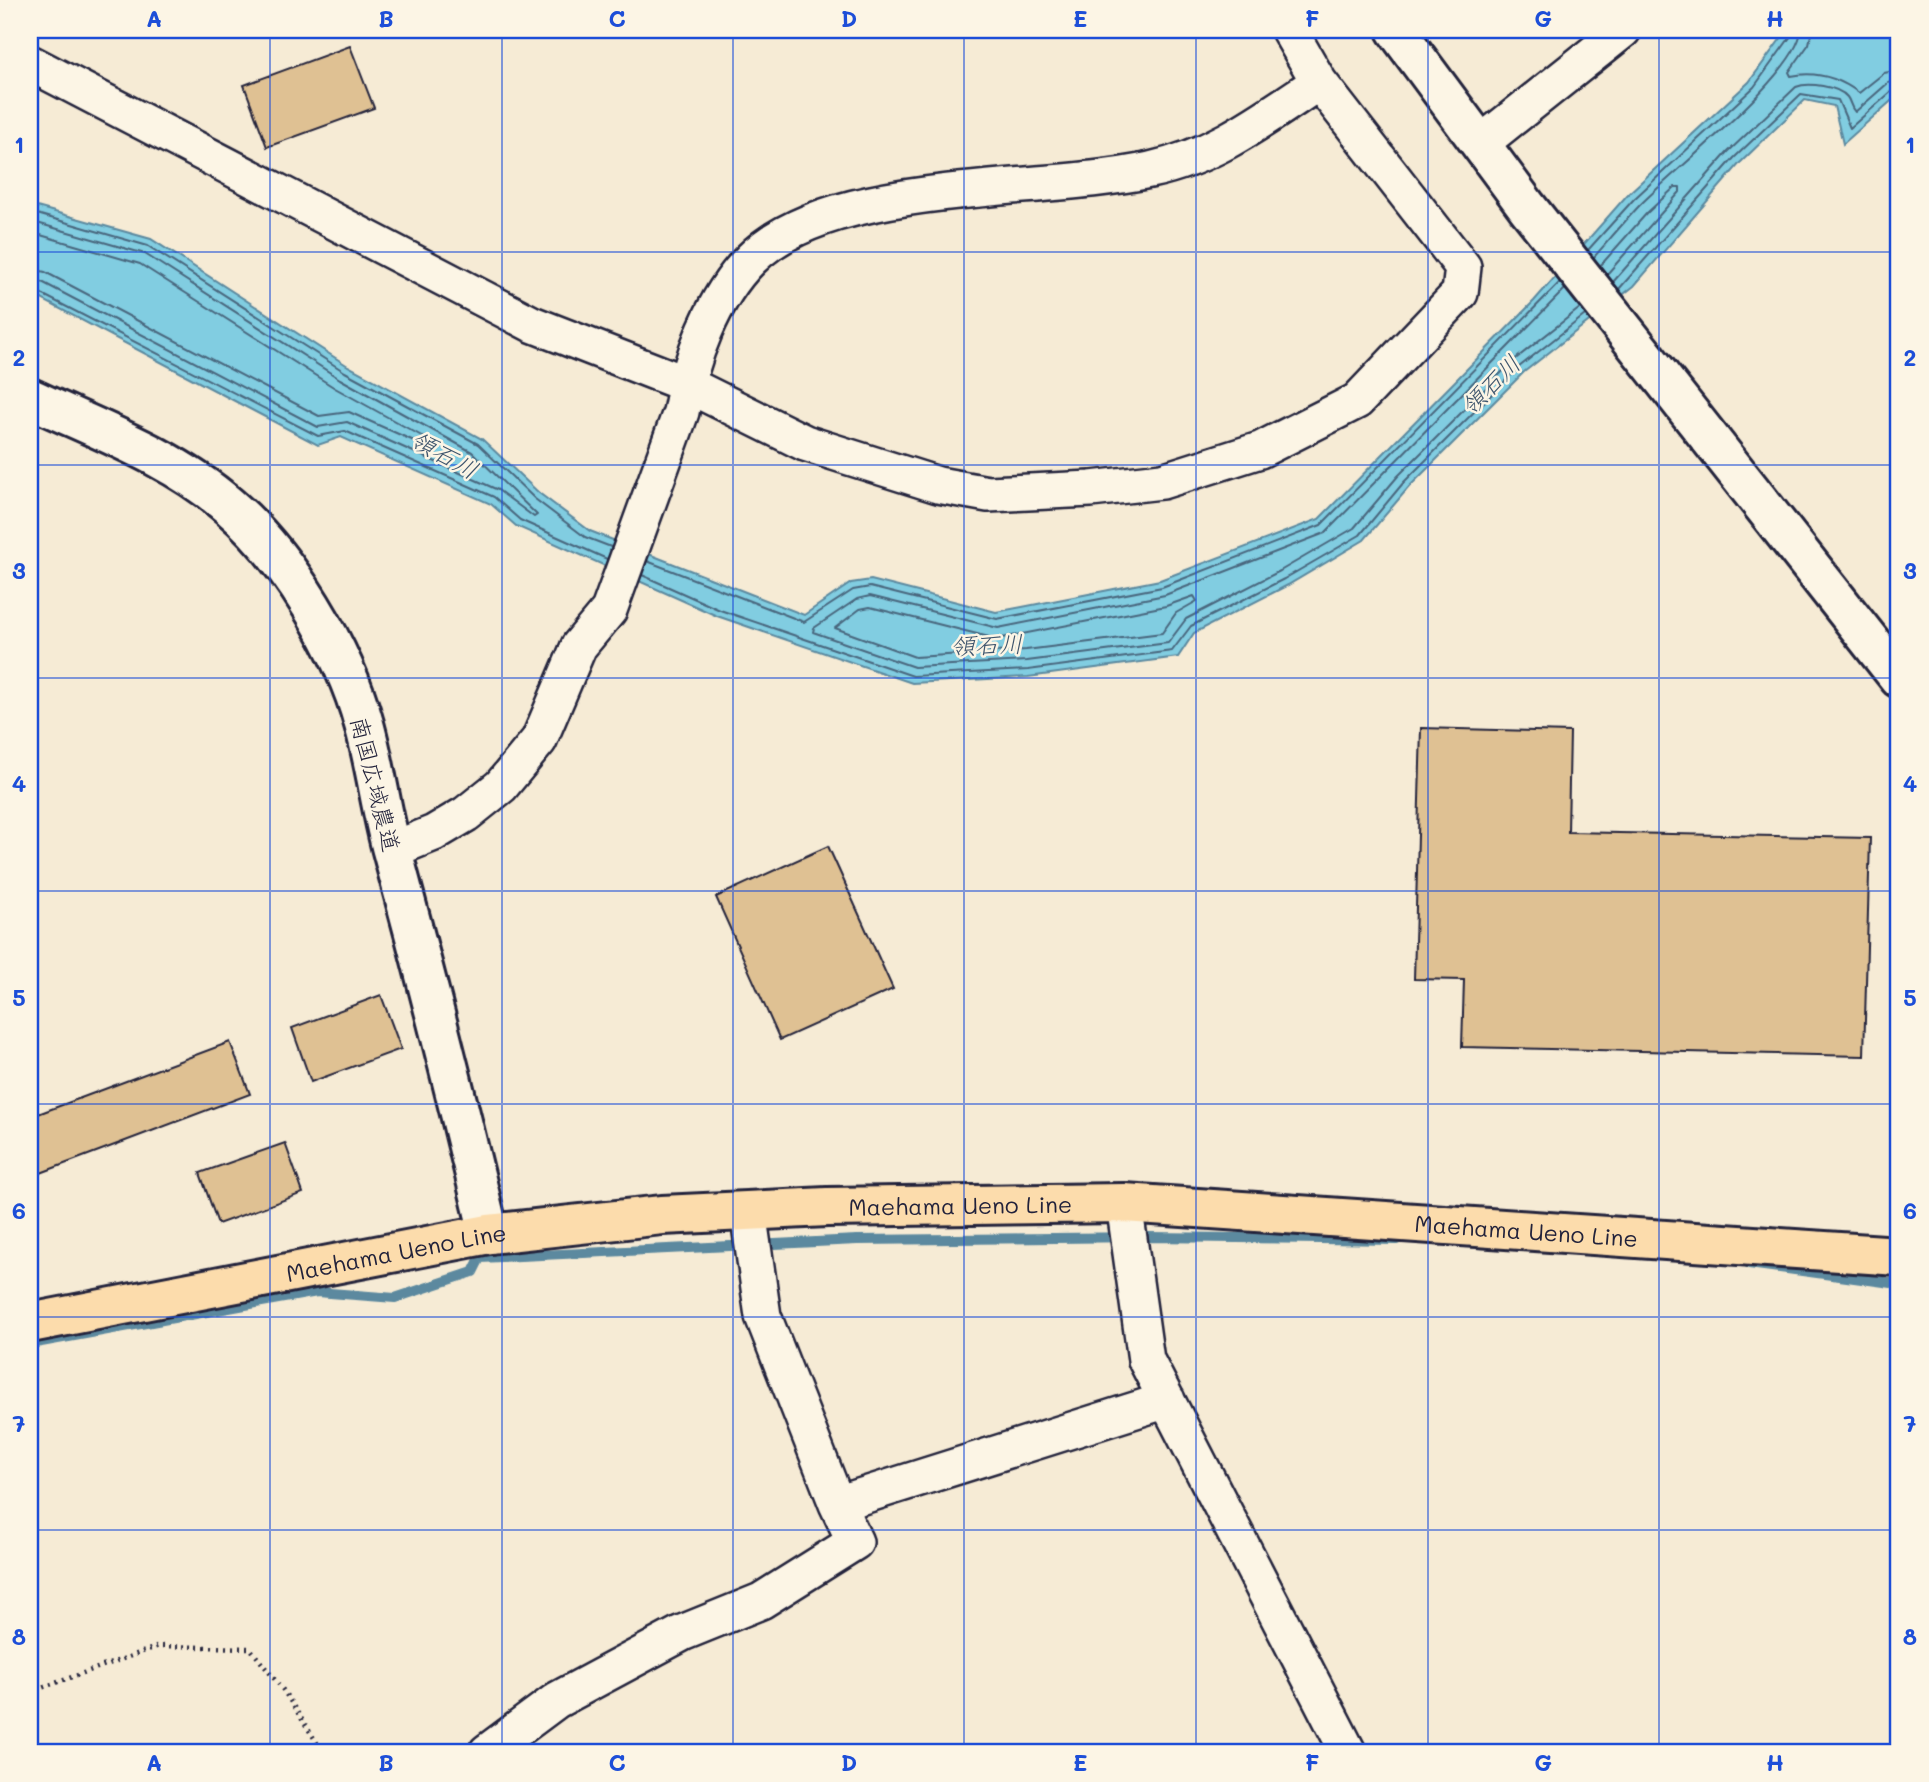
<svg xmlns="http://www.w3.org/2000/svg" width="1929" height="1782" font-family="Mali,'Klee One',sans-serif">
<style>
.water{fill:#81cde1;stroke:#5b899f;stroke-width:2}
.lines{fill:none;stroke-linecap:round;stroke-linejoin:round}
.shore{stroke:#48667d;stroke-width:2}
.stream{stroke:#5b899f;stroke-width:10}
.building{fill:#dfc193;stroke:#22223b;stroke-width:2}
.street-casing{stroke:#22223b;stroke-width:40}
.secondary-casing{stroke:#22223b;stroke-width:44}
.primary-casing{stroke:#22223b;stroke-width:44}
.path{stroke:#22223b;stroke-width:4.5;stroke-dasharray:2 5;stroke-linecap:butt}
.street{stroke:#fcf5e5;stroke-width:35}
.secondary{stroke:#fcf5e5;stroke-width:38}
.primary{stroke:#fcdcac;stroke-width:38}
.grid{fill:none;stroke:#1d4ed8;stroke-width:2;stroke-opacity:0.55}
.labels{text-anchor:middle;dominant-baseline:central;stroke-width:5;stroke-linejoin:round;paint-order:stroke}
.street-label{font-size:23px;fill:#22223b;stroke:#fcf5e5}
.water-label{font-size:24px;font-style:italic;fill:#3e556d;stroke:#fcf5e5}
.neatline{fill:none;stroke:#1d4ed8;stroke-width:2.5}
.grid-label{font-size:23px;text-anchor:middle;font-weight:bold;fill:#1d4ed8}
</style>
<rect width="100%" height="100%" fill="#f6ebd5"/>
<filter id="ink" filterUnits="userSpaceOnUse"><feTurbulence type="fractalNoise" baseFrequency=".0143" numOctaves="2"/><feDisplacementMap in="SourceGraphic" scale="14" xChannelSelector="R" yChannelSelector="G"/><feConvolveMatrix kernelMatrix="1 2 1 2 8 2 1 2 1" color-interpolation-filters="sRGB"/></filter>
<g filter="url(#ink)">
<path class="water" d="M1787 30H1899V94L1843 144 1834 106 1805 100 1740 163 1634 286 1524 372 1409 487 1364 540 1288 585 1194 633 1178 657 1028 677 912 683 717 616 516 526 491 504 341 437 318 445 30 293V205L151 239 348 366 482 439 539 493 590 531 804 615 851 583 871 580 996 612 1160 580 1319 519 1534 301 1628 194 1749 82Z"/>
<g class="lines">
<path class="shore" d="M1812 30 1809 44 1789 72 1791 76C1816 71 1839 78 1859 93L1884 73 1899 70
M30 212 148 246 345 372 478 444 535 499 585 537 611 547
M30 221 145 254 340 379 472 452 537 515 534 517 498 490 347 422 318 427 40 281 30 279
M30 232 140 264 335 388 427 439 428 443 423 445 349 412 319 416 45 272 30 268
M1588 250 1634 199 1754 87 1791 36 1792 30
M1594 257C1609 240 1624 222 1640 205 1672 172 1799 72 1801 30
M1600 266 1647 213 1675 187H1680V192L1607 274
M1613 282 1728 152 1796 87C1808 82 1838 86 1847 97 1851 102 1850 107 1855 112L1888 83 1899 80
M30 288 318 436 345 431 494 497 520 520 607 559
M1565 289 1325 533 1165 595 998 628 870 596 857 599 814 628 813 632 914 667 1027 661 1168 643 1186 619 1280 571 1354 528 1398 476 1513 361 1580 308
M1619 289 1734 158 1801 94 1838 100 1850 128 1892 91 1899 89
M647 561 804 622 853 590 870 587 997 619 1162 587 1321 525 1560 282
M642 575 720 610 913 676 1028 670 1172 651 1191 626 1284 579 1360 535 1404 482 1519 367 1585 315
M1194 596 1197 601 1176 613 1162 633 1026 650 915 657 835 628 860 609 870 607 997 639 1166 606Z"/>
<path class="stream" d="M1749 1264 1899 1284
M30 1344 317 1292 395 1298 473 1272 480 1258 857 1240 1148 1237 1398 1240"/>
</g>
<path class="building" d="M350 46 374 108 267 147 244 85Z
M1421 728 1570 732 1568 832 1870 838 1864 1056 1462 1047 1464 980 1414 979Z
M828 846 893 989 780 1040 716 897Z
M381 995 401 1049 311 1082 292 1028Z
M230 1042 250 1094 30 1177V1117Z
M285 1143 303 1193 218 1224 200 1173Z"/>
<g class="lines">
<defs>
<path id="street" d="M30 63 532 324 686 384 805 443 938 485 988 494 1091 489 1162 481 1260 450 1357 401 1460 293 1463 267 1319 82 1289 30
M1480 144 1623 30
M392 850 434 833 466 814 501 786 539 740 579 646 609 610 681 412C690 360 712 298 751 259 831 178 1041 194 1150 170 1214 157 1266 117 1319 82
M1124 1203 1146 1360 1348 1752
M748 1211 763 1316 837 1504 1167 1400
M487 1752 557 1700 682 1633 761 1601 855 1542 837 1504"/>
<path id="secondary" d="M1396 30 1527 207 1899 678
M30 398C98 430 172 456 229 506 288 556 344 650 364 724 376 767 381 811 393 854 427 980 459 1106 489 1234"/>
<g id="primary">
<path id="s1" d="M30 1323 489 1234 662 1215 827 1207 1124 1203 1899 1256"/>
</g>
</defs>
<use href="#street" class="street-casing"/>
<use href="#secondary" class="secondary-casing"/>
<use href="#primary" class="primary-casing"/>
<path class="path" d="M30 1692 159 1646 250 1648 283 1690 323 1752"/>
<use href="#street" class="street"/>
<use href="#secondary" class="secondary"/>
<use href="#primary" class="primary"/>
</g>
</g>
<path class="grid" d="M270 30V1752M502 30V1752M733 30V1752M964 30V1752M1196 30V1752M1428 30V1752M1659 30V1752M30 252H1899M30 465H1899M30 678H1899M30 891H1899M30 1104H1899M30 1317H1899M30 1530H1899"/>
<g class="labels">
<g class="street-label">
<text transform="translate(376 784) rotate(76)">南国広域農道</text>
<text stroke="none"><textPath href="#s1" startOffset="940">Maehama Ueno Line</textPath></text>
<text stroke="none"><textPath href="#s1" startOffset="1507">Maehama Ueno Line</textPath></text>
<text stroke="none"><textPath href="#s1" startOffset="373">Maehama Ueno Line</textPath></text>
</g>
<g class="water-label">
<text transform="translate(1490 384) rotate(-45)">領石川</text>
<text transform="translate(445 454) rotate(29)">領石川</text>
<text transform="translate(987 644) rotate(-2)">領石川</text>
</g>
</g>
<rect width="1929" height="1782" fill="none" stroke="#fcf5e5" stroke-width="77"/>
<rect x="38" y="38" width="1852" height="1706" class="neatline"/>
<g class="grid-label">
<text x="154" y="27">A</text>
<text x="386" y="27">B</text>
<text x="617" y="27">C</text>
<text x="849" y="27">D</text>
<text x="1080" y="27">E</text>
<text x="1312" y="27">F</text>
<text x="1543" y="27">G</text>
<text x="1775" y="27">H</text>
<text x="19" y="153">1</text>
<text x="1910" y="153">1</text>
<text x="19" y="366">2</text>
<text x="1910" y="366">2</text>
<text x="19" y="579">3</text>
<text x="1910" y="579">3</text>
<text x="19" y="792">4</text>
<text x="1910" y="792">4</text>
<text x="19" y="1006">5</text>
<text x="1910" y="1006">5</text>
<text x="19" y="1219">6</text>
<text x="1910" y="1219">6</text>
<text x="19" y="1432">7</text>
<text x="1910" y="1432">7</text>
<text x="19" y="1645">8</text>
<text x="1910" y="1645">8</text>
<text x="154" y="1771">A</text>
<text x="386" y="1771">B</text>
<text x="617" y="1771">C</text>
<text x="849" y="1771">D</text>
<text x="1080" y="1771">E</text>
<text x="1312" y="1771">F</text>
<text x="1543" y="1771">G</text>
<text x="1775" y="1771">H</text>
</g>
</svg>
